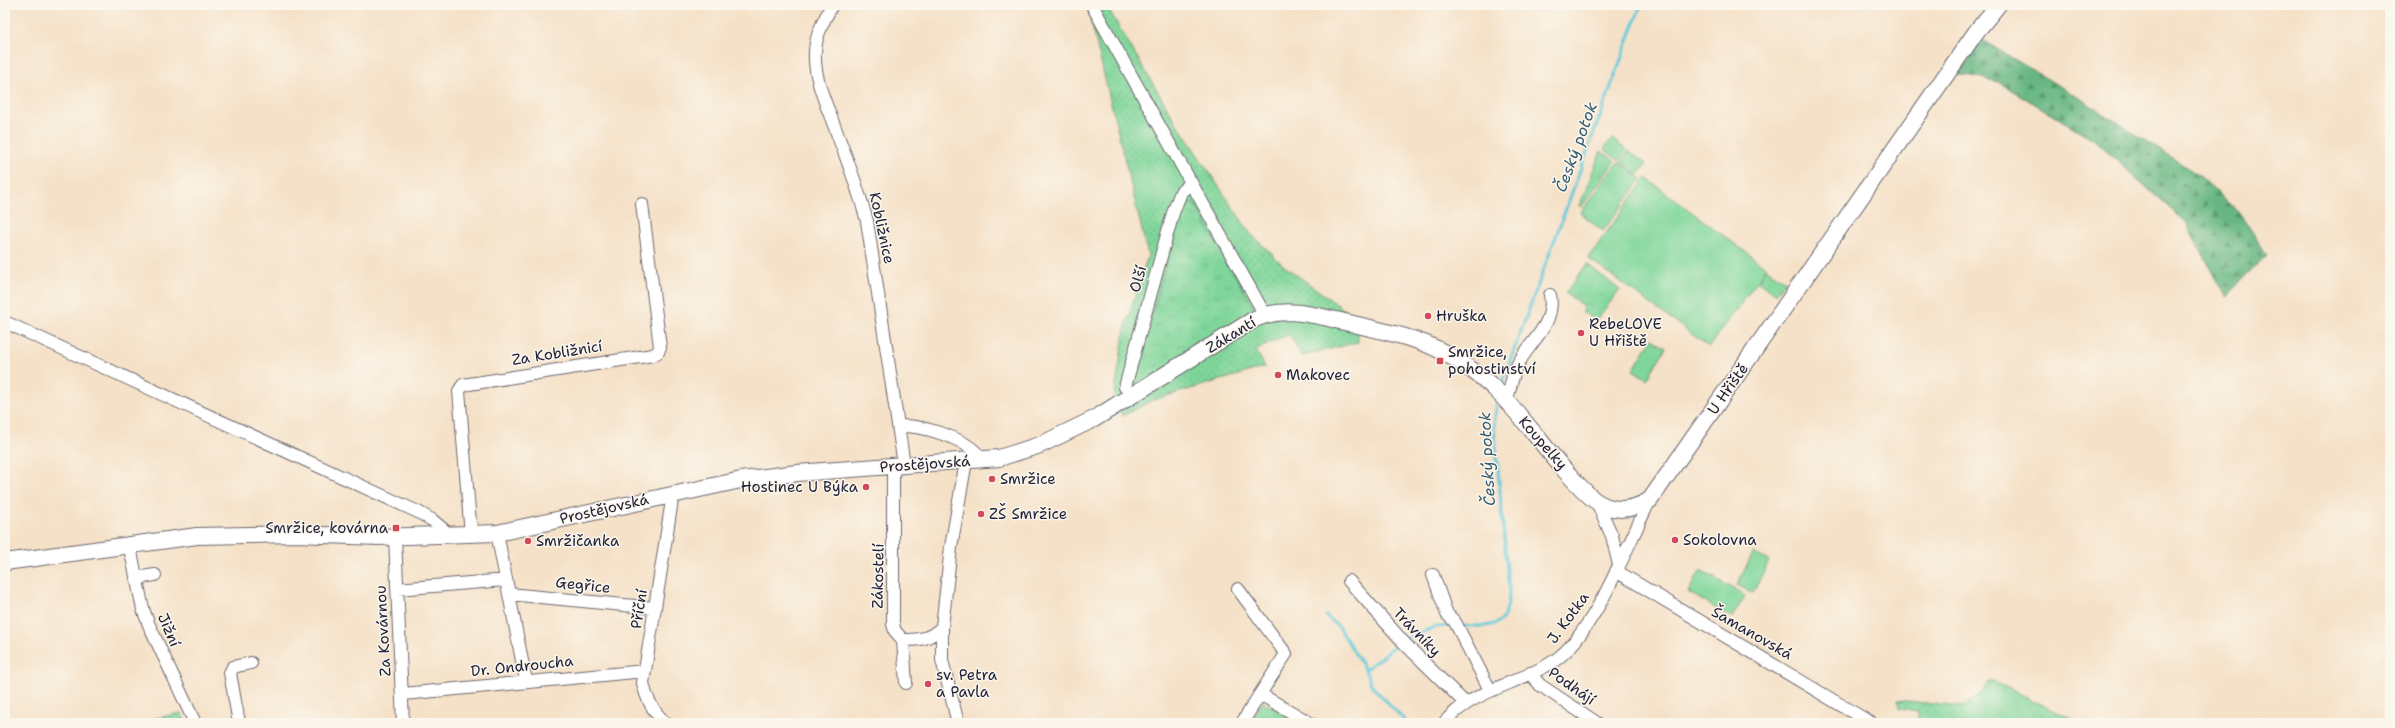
<svg xmlns="http://www.w3.org/2000/svg" width="2395" height="728" font-family="'Shantell Sans',sans-serif">
<style>
.grass{fill:url(#grass-dots);stroke:#507c6a}
.forest{fill:url(#forest-firs);stroke:#446c5e}
.park{fill:url(#park-tufts);stroke:#507c6a}
.garden{fill:url(#garden-furrows);stroke:#507c6a}
.pitch{fill:#7fd69a;stroke:#507c6a}
.lines{fill:none;stroke-linecap:round;stroke-linejoin:round}
.stream{stroke:#60c9dc;stroke-width:3}
.minor-casing{stroke:#6c656c;stroke-width:14}
.major-casing{stroke:#6c656c;stroke-width:18}
.minor{stroke:#fff;stroke-width:12}
.major{stroke:#fff;stroke-width:16}
.poi-dot{fill:#d1495b;stroke:#fbf7ec;stroke-width:1.5}
.labels{text-anchor:middle;dominant-baseline:central;stroke-width:3;stroke-linejoin:round;paint-order:stroke}
.street-label{font-size:15px;fill:#22223b;stroke:#fbf7ec}
.poi-label{font-size:15px;fill:#22223b;stroke:#fbf7ec;text-anchor:start}
.water-label{font-size:16px;font-style:italic;fill:#385c73;stroke:#fbf7ec}
</style>
<defs>
<pattern id="grass-dots" width="8" height="8" patternUnits="userSpaceOnUse"><rect width="8" height="8" fill="#7fd69a"/><path d="M2 2h.1M6 6h.1" fill="none" stroke="#6db786" stroke-width="1.8" stroke-linecap="round"/></pattern>
<pattern id="forest-firs" width="22" height="20" patternUnits="userSpaceOnUse"><rect width="22" height="20" fill="#67b782"/><path d="M5 1l3.5 6h-7zM16 11l3.5 6h-7z" fill="#54946c"/></pattern>
<pattern id="park-tufts" width="24" height="20" patternUnits="userSpaceOnUse"><rect width="24" height="20" fill="#7fd69a"/><path d="M3 7l-1-3M5 7V3M7 7l1-3M15 17l-1-3M17 17v-4M19 17l1-3" fill="none" stroke="#6db786"/></pattern>
<pattern id="garden-furrows" width="10" height="10" patternUnits="userSpaceOnUse"><rect width="10" height="10" fill="#7fd69a"/><path d="M-1 1l2-2M0 10L10 0M9 11l2-2" fill="none" stroke="#6db786"/></pattern>
</defs>
<rect width="100%" height="100%" fill="#fbf7ec"/>
<filter id="ink" filterUnits="userSpaceOnUse"><feTurbulence type="fractalNoise" baseFrequency=".025" numOctaves="2"/><feDisplacementMap in="SourceGraphic" scale="8" xChannelSelector="R" yChannelSelector="G"/><feConvolveMatrix kernelMatrix="1 2 1 2 8 2 1 2 1" color-interpolation-filters="sRGB"/></filter>
<filter id="wash" filterUnits="userSpaceOnUse"><feTurbulence type="fractalNoise" baseFrequency=".012" numOctaves="4" result="noise"/><feDisplacementMap in="SourceGraphic" scale="16" xChannelSelector="R" yChannelSelector="G"/><feGaussianBlur stdDeviation="0.9" result="paint"/><feColorMatrix in="noise" values="0 0 0 0 0 0 0 0 0 0 0 0 0 0 0 0 0 1.4 0 .05"/><feComposite in="paint" operator="in"/></filter>
<g filter="url(#wash)">
<rect width="100%" height="100%" fill="#f5e1c7"/>
<path class="grass" d="M1095 5H1106L1175 121 1250 233 1283 265 1357 319 1358 342 1302 356 1289 334 1256 350 1265 367 1153 400 1122 416 1114 398 1125 328 1148 255 1088 9Z
M1991 680 2080 723H1918V712L1899 709 1898 700 1962 707 1980 695Z"/>
<path class="forest" d="M1982 40 2081 99 2200 176 2242 216 2267 255 2238 283 2227 298 2186 223 2093 139 1998 82 1973 76 1957 75Z"/>
<path class="park" d="M1601 151 1615 161 1581 207 1579 206Z
M1191 203 1195 205 1253 307 1254 315 1135 389 1133 384 1177 224 1187 205Z
M1587 264 1620 290 1596 320 1582 312 1583 305 1565 293Z
M1262 701 1298 723H1249Z"/>
<path class="garden" d="M181 713 186 723H153L152 719Z"/>
<path class="pitch" d="M1612 139 1627 150 1619 161 1604 149Z
M1629 151 1646 164 1638 175 1621 162Z
M1618 162 1642 179 1603 231 1580 213Z
M1646 178 1767 268 1709 347 1588 258Z
M1767 269 1785 281 1776 294 1758 282Z
M1652 339 1666 348 1647 379 1633 370Z
M1753 553 1769 561 1753 593 1737 585Z
M1701 570 1745 596 1732 618 1688 592Z"/>
<g class="lines">
<path class="stream" d="M1500 388 1641 5
M1326 616 1338 626 1365 670
M1460 626C1493 626 1508 630 1509 591L1494 426 1497 399
M1405 639 1435 627 1453 626
M1400 642 1365 670 1372 686 1407 723"/>
</g>
</g>
<g filter="url(#ink)">
<g class="lines">
<defs>
<path id="minor" d="M832 5C824 20 816 34 815 51 813 80 829 110 838 136 849 164 859 192 867 221L904 465
M1092 5 1265 315
M5 322 418 512 432 520 450 535
M1125 387 1173 213 1181 192 1190 184
M1506 400C1511 390 1511 379 1516 368 1527 343 1556 326 1550 295
M899 426C923 425 970 439 982 460
M893 466V624L895 631 903 640C920 640 930 639 942 627L951 547 966 461
M1597 502 1612 536 1619 565
M497 533 526 681
M471 535 459 391 463 385 653 355 658 352 660 347 642 204
M395 537 403 723
M129 543 143 609 149 625 195 723
M1616 571 1871 723
M1433 575 1447 614 1455 622 1490 690
M136 578 155 575
M1349 581 1406 645 1465 703
M397 589 506 580
M1238 589 1286 654 1260 694
M509 594 655 608
M942 627V660L958 723
M903 640 906 683
M1530 673 1540 685 1597 723
M403 694 645 671
M239 723 230 673 233 667 251 663
M665 723C654 712 646 699 643 683L673 494
M1242 723 1260 694 1310 723
M1444 723C1473 689 1518 685 1554 661 1594 635 1628 543 1650 500"/>
<path id="major" d="M5 562 197 536 296 534 379 537 497 533 741 480 797 473 999 458 1040 445 1094 419 1253 320C1283 305 1314 315 1345 322 1369 328 1394 333 1418 341 1443 349 1478 372 1497 391 1531 425 1557 467 1593 499 1611 513 1632 511 1650 500L1976 32 1998 5"/>
</defs>
<use href="#minor" class="minor-casing"/>
<use href="#major" class="major-casing"/>
<use href="#minor" class="minor"/>
<use href="#major" class="major"/>
</g>
</g>
<g class="poi-dot">
<circle cx="1428" cy="316" r="4"/>
<circle cx="1581" cy="333" r="4"/>
<rect x="1436" y="357" width="8" height="8" rx="2"/>
<circle cx="1278" cy="375" r="4"/>
<circle cx="992" cy="479" r="4"/>
<circle cx="866" cy="487" r="4"/>
<circle cx="981" cy="514" r="4"/>
<rect x="392" y="524" width="8" height="8" rx="2"/>
<circle cx="1675" cy="540" r="4"/>
<circle cx="528" cy="541" r="4"/>
<circle cx="928" cy="684" r="4"/>
</g>
<g class="labels">
<g class="street-label">
<text transform="translate(882 228) rotate(78)">Kobližnice</text>
<text transform="translate(1138 279) rotate(-74)">Olší</text>
<text transform="translate(1231 335) rotate(-31)">Zákantí</text>
<text transform="translate(557 353) rotate(-9)">Za Kobližnicí</text>
<text transform="translate(1728 389) rotate(-55)">U Hřiště</text>
<text transform="translate(1543 443) rotate(49)">Koupelky</text>
<text transform="translate(925 464) rotate(-4)">Prostějovská</text>
<text transform="translate(604 509) rotate(-13)">Prostějovská</text>
<text transform="translate(878 576) rotate(-89)">Zákostelí</text>
<text transform="translate(583 585) rotate(6)">Gegřice</text>
<text transform="translate(639 609) rotate(-81)">Příční</text>
<text transform="translate(1568 618) rotate(-54)">J. Kotka</text>
<text transform="translate(169 630) rotate(67)">Jižní</text>
<text transform="translate(383 631) rotate(-93)">Za Kovárnou</text>
<text transform="translate(1417 632) rotate(46)">Trávníky</text>
<text transform="translate(1752 633) rotate(30)">Šamanovská</text>
<text transform="translate(522 666) rotate(-6)">Dr. Ondroucha</text>
<text transform="translate(1572 686) rotate(35)">Podhájí</text>
</g>
<g class="poi-label">
<text x="1436" y="316">Hruška</text>
<text x="1589" y="324">RebeLOVE<tspan x="1589" dy="17">U Hřiště</tspan></text>
<text x="1448" y="352">Smržice,<tspan x="1448" dy="17">pohostinství</tspan></text>
<text x="1286" y="375">Makovec</text>
<text x="1000" y="479">Smržice</text>
<text x="858" y="487" text-anchor="end">Hostinec U Býka</text>
<text x="989" y="514">ZŠ Smržice</text>
<text x="388" y="528" text-anchor="end">Smržice, kovárna</text>
<text x="1683" y="540">Sokolovna</text>
<text x="536" y="541">Smržičanka</text>
<text x="936" y="675">sv. Petra<tspan x="936" dy="17">a Pavla</tspan></text>
</g>
<g class="water-label">
<text transform="translate(1576 147) rotate(-70)">Český potok</text>
<text transform="translate(1487 459) rotate(-93)">Český potok</text>
</g>
</g>
<rect width="2395" height="728" fill="none" stroke="#fbf7ec" stroke-width="20"/>
</svg>
